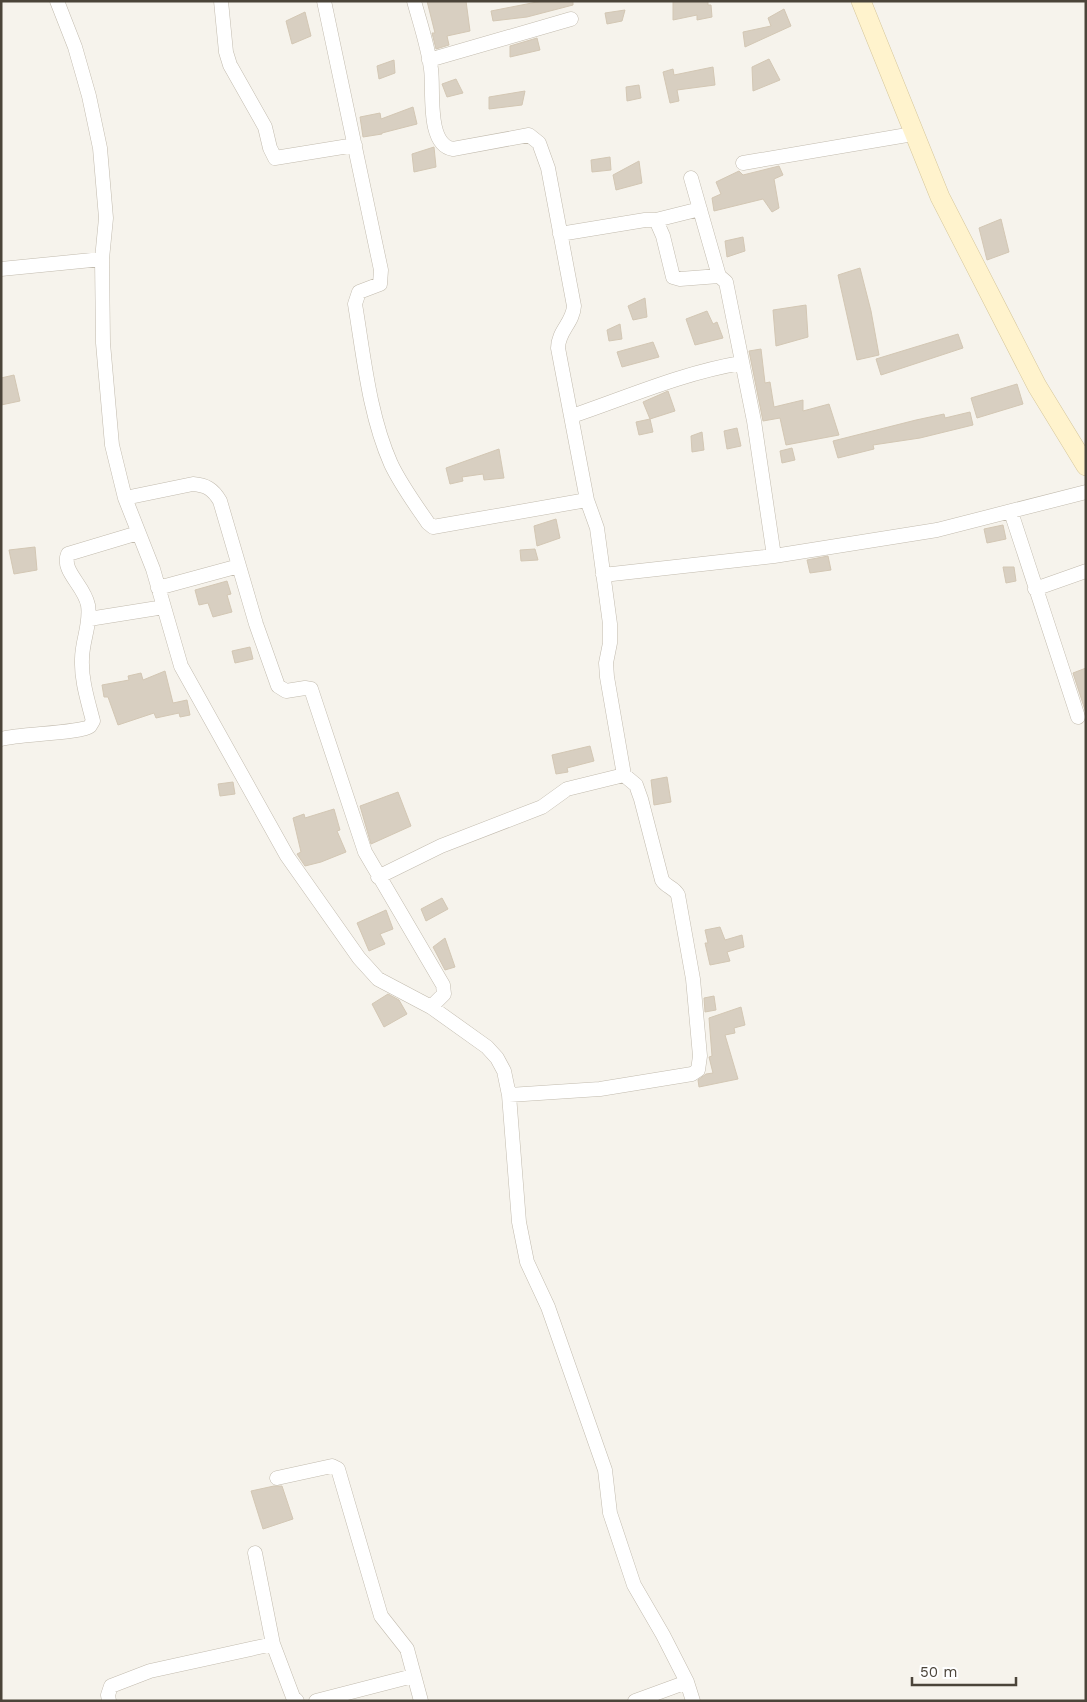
<svg xmlns="http://www.w3.org/2000/svg" width="1087" height="1702" font-family="'Work Sans',sans-serif">
<style>
.building{fill:#d8cfc1;stroke:#d3c7b4}
.lines{fill:none;stroke-linecap:round;stroke-linejoin:round}
.street-casing{stroke:#c2bbae;stroke-width:15}
.secondary-casing{stroke:#d6c79b;stroke-width:20}
.street{stroke:#fff;stroke-width:14}
.secondary{stroke:#fff3cd;stroke-width:19}
</style>
<rect width="100%" height="100%" fill="#f6f3ec"/>
<path class="building" d="M427 1H466L470 31 447 36 449 45 436 49 432 33H435Z
M542 1H573V5L527 17 493 21 491 11Z
M673 1H708V5H711L712 17 697 20V15L673 20Z
M784 9 791 26 745 47 743 32 771 26 768 18Z
M625 10 622 21 607 24 605 13Z
M305 12 311 36 292 44 286 21Z
M537 38 540 50 510 57V46Z
M769 59 780 80 753 91 752 67Z
M394 60 395 73 379 79 377 66Z
M713 67 715 85 677 90 679 101 670 103 663 72 673 69 674 75Z
M456 79 463 93 447 97 442 84Z
M639 85 641 98 627 101 626 87Z
M525 91 522 105 489 109V97Z
M413 107 417 124 382 133V134L363 137 360 117 380 113 381 119Z
M434 147 436 167 414 172 412 154Z
M610 157 611 170 592 172 591 160Z
M639 161 642 183 616 190 613 175Z
M779 166 783 175 774 179 779 208 772 212 763 199 714 211 712 198 721 194 716 182 739 171 743 175Z
M1001 219 1009 252 987 260 979 228Z
M743 237 745 251 727 257 725 241Z
M860 268 871 311 879 355 857 360 838 275Z
M645 298 647 317 633 320 628 306Z
M806 305 808 337 776 346 773 310Z
M707 311 713 324 717 322 723 338 695 345 686 319Z
M620 324 622 339 609 341 607 330Z
M958 334 963 348 881 375 876 359Z
M653 342 659 357 622 367 617 352Z
M761 349 765 383 770 382 774 407 803 400V411L829 404 839 435 786 445 780 418 763 421 749 351Z
M14 375 20 401 1 405V378Z
M1017 384 1023 404 977 418 971 398Z
M668 391 675 411 650 419 643 402Z
M970 412 973 425 920 438 873 445 874 449 838 458 833 441 916 420 944 414 945 418Z
M650 419 653 432 639 435 636 422Z
M737 428 741 446 727 449 724 431Z
M702 432 704 450 692 452 691 436Z
M792 448 795 460 782 463 780 451Z
M499 449 504 478 484 480 483 474 462 477 463 481 450 484 446 468Z
M556 519 560 538 537 546 534 526Z
M1003 525 1006 539 987 543 984 529Z
M35 547 37 570 14 574 9 550Z
M535 549 538 560 521 561 520 550Z
M828 556 831 570 810 573 807 560Z
M1003 567H1014L1016 581 1006 583Z
M227 581 231 594 227 595 232 612 213 617 208 603 199 605 195 590Z
M250 647 253 659 235 663 232 651Z
M1086 668V713L1073 673Z
M165 671 173 703 187 700 190 715 180 717 179 713 156 718 154 713 118 725 108 697H104L102 685 129 680 128 676 141 673 143 680Z
M590 746 594 761 567 768 568 772 556 774 552 755Z
M667 777 671 802 654 805 651 780Z
M233 782 235 794 220 796 218 784Z
M398 792 411 826 371 844 360 806Z
M334 809 340 830 337 831 346 852 321 862 305 866 297 854 301 852 293 818 304 814 305 818Z
M442 898 448 909 426 921 421 909Z
M386 910 393 929 380 934 385 944 369 951 357 923Z
M720 927 725 940 742 935 744 947 727 952 730 961 710 965 705 943H708L705 930Z
M445 938 455 967 445 970 433 947Z
M388 994 399 1000 407 1014 384 1027 372 1004Z
M714 996 716 1010 705 1012 704 998Z
M741 1007 745 1025 734 1028 735 1033 725 1035 738 1079 699 1087 698 1080 706 1074 713 1073 709 1057 712 1056 709 1018Z
M274 1486H282L293 1519 263 1529 251 1491Z"/>
<g class="lines">
<defs>
<path id="street" d="M57 1 75 47 89 96 100 148 106 218 102 259 103 343 112 445 125 498 153 569 181 666 287 856 359 958 378 979 431 1007 487 1047 497 1058 504 1071 509 1095 519 1222 527 1262 548 1307 605 1470 610 1513 634 1585 663 1635 687 1682 693 1701
M221 1 226 52 230 65 265 127 270 148 275 158 355 145
M324 1 381 270 380 284 359 292 355 304C364 358 369 414 391 464 401 485 415 504 428 523L433 527 587 500
M429 60 571 19
M743 163 913 134
M691 178 719 276
M656 220 700 209
M560 234 645 220H656L663 236 673 277 680 279 719 276 726 282 754 421 774 556
M1 269 102 259
M572 416C628 397 682 373 741 363
M125 498 193 484C206 485 213 489 220 501L256 624 278 686 286 691 305 688 311 689 365 852 443 985 444 994 431 1007
M1011 512 1078 717
M603 575 774 556 937 530 1086 492
M158 588 239 566
M1035 589 1086 571
M89 619 164 607
M1 739C19 734 82 733 90 726L93 721C88 701 81 680 82 659 82 641 91 624 88 605 84 585 61 571 68 554L138 533
M378 877 441 846 542 807 567 789 624 775 607 677 606 663 610 643V624L597 528 587 500 558 348C558 331 573 323 574 306L548 168 539 143 529 135 453 149C426 145 434 89 431 69 428 46 420 23 414 1
M509 1095 600 1089 692 1074 698 1070 700 1056 693 979 678 895C674 887 666 887 662 880L641 799 636 785 624 775
M277 1478 332 1466 338 1469 381 1616 407 1649 421 1701
M255 1553 273 1644 293 1697 297 1701
M109 1701 108 1695 111 1686 150 1671 273 1644
M316 1701 413 1676
M635 1701 687 1682"/>
<path id="secondary" d="M861 1 940 197 1037 386 1086 466"/>
</defs>
<use href="#street" class="street-casing"/>
<use href="#secondary" class="secondary-casing"/>
<use href="#street" class="street"/>
<use href="#secondary" class="secondary"/>
</g>
<rect width="1087" height="1702" fill="none" stroke="#4b4439" stroke-width="5"/>
<path d="M912 1677v8h104v-8" fill="none" stroke="#4b4439" stroke-width="2.5"/>
<text x="920" y="1677" font-size="15" fill="#4b4439" stroke="#ffffff" stroke-width="4" paint-order="stroke">50 m</text>
</svg>
